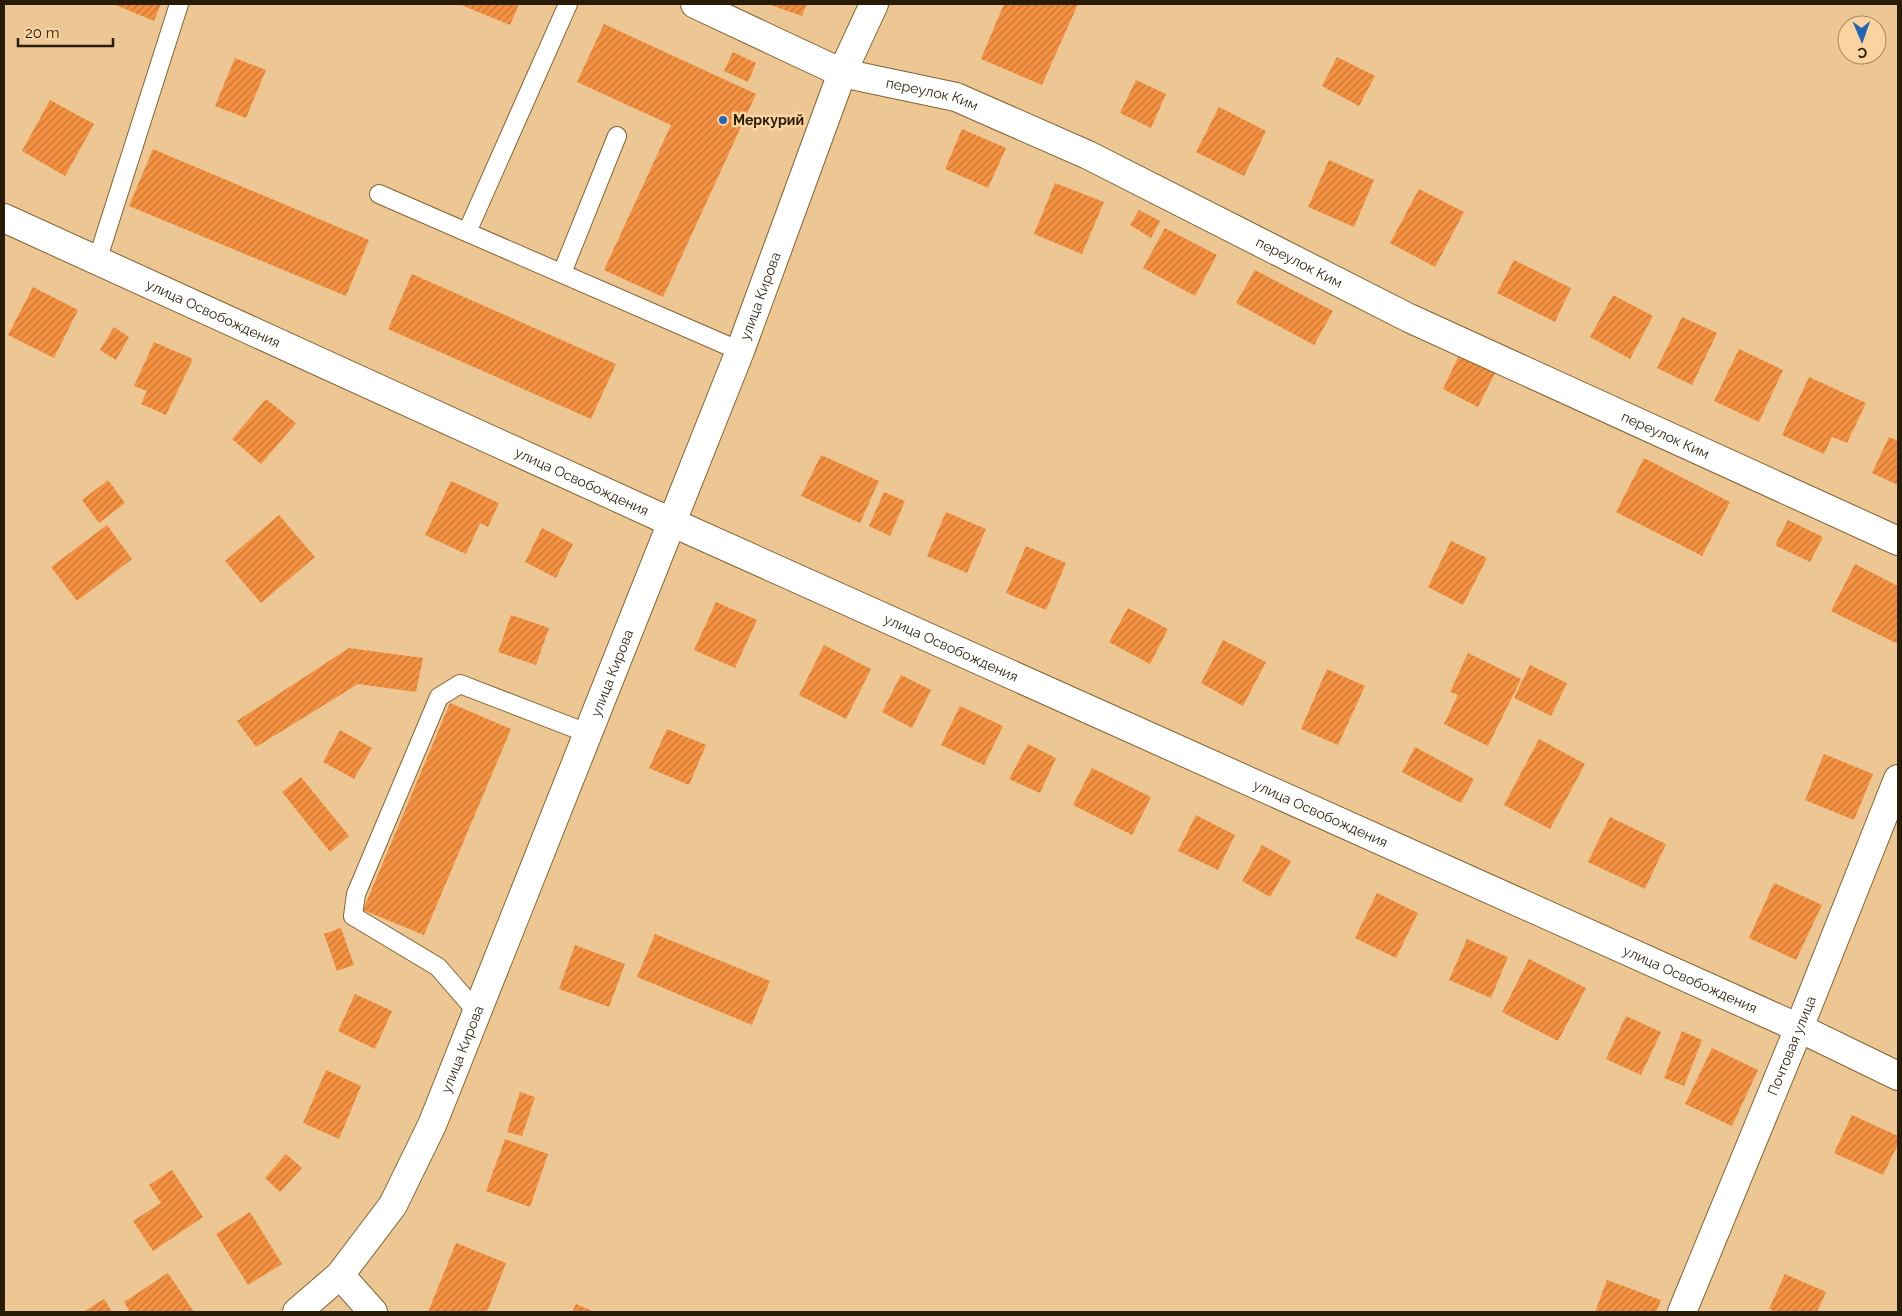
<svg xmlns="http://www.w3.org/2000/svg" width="1902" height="1316" font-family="Raleway,sans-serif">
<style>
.building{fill:url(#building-hatch)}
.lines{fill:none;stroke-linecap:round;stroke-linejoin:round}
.lane-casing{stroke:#836331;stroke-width:20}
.street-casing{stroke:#836331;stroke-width:30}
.secondary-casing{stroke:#836331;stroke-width:30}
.lane{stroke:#fff;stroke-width:18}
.street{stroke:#fff;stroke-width:28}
.secondary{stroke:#fff;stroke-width:28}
.poi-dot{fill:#2465b6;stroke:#f9d4a0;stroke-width:2}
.labels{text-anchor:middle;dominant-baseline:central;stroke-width:5;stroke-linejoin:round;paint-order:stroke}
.street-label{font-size:14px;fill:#291c07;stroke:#f9d4a0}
.poi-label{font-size:14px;font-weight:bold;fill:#291c07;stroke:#f9d4a0;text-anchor:start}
</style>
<defs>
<pattern id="building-hatch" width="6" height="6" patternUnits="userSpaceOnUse" patternTransform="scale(1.25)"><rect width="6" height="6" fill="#f59242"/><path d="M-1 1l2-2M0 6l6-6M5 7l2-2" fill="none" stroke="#c67635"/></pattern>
</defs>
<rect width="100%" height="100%" fill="#ecc793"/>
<path class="building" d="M113 4H161L154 21Z
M459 4H519L510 25Z
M768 4H807L802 16Z
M1004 4H1078L1042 85 981 59Z
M604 24 756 94 663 297 604 270 671 125 577 82Z
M733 52 756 63 748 82 724 71Z
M1337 57 1375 76 1359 106 1322 86Z
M235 58 266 70 246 118 215 106Z
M1136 80 1166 94 1151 128 1120 113Z
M50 100 94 124 65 176 22 151Z
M1219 107 1266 131 1244 176 1196 152Z
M962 129 1006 148 988 188 945 169Z
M153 149 369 240 346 296 129 206Z
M1329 160 1374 180 1354 227 1308 207Z
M1055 183 1104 202 1082 254 1034 234Z
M1419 189 1464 212 1435 267 1390 243Z
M1139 210 1160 221 1151 238 1130 225Z
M1165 228 1217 255 1195 296 1143 268Z
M1514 260 1571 288 1555 322 1497 293Z
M1255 270 1333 311 1314 345 1236 303Z
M412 274 616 364 591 419 388 329Z
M33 287 78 310 54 358 8 335Z
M1613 295 1653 316 1630 359 1590 337Z
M1682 317 1717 333 1692 385 1657 368Z
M114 327 129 337 116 360 100 350Z
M154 342 193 359 166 415 141 404 147 391 134 386Z
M1739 349 1783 370 1759 422 1714 401Z
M1460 353 1495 373 1478 407 1443 389Z
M1809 377 1866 403 1847 443 1832 437 1824 454 1782 435Z
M266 399 296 423 261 464 232 439Z
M1889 437 1898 441V485L1872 473Z
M821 455 879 481 860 523 801 496Z
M1644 458 1730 502 1702 556 1616 512Z
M108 480 125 503 99 523 82 500Z
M451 481 499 503 488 527 480 523 466 554 425 535Z
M884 492 905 501 890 536 869 526Z
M946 512 986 529 967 573 927 556Z
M279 515 315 557 261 603 225 561Z
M1788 520 1823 537 1810 562 1775 545Z
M107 525 132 559 77 601 51 567Z
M542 528 573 544 556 578 525 562Z
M1451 541 1487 558 1463 605 1428 587Z
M1026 546 1066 563 1046 610 1006 593Z
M1855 564 1898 586V644L1831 611Z
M716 602 757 620 735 668 694 650Z
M1128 608 1168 629 1150 664 1109 642Z
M511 615 549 628 536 665 498 652Z
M1223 640 1266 662 1243 706 1201 683Z
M824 645 871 669 846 719 799 695Z
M349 648 423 658 416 692 358 684 256 747 237 721Z
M1468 653 1521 679 1488 746 1444 724 1458 695 1450 692Z
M1530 665 1567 683 1551 716 1514 698Z
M1327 669 1365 686 1338 745 1301 729Z
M901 675 931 690 912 728 882 712Z
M450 703 511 729 424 935 363 910Z
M960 706 1003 726 984 765 941 745Z
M667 729 706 745 689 785 649 768Z
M340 730 372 748 354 779 323 762Z
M1539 739 1585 764 1550 829 1504 805Z
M1028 744 1056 758 1040 793 1009 779Z
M1415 747 1474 779 1461 803 1402 772Z
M1824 754 1873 774 1854 820 1805 800Z
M1092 768 1151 797 1132 835 1073 805Z
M301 777 349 836 330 852 282 792Z
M1196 815 1235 835 1218 870 1178 851Z
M1610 817 1666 844 1645 889 1588 862Z
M1262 845 1291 861 1270 897 1242 881Z
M1774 883 1822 905 1796 960 1749 938Z
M1377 893 1418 913 1396 958 1355 938Z
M341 928 354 965 337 971 324 934Z
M655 934 770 981 752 1025 637 977Z
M1467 939 1508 957 1491 998 1449 980Z
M575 945 625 964 609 1007 559 989Z
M1529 959 1586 988 1558 1041 1502 1012Z
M355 994 392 1011 375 1049 338 1031Z
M1626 1016 1661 1032 1641 1075 1606 1059Z
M1682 1031 1702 1040 1684 1086 1664 1078Z
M1712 1048 1758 1070 1732 1126 1685 1104Z
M326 1070 361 1086 339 1139 303 1123Z
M520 1092 535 1097 522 1136 507 1132Z
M1852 1115 1898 1136V1144L1883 1175 1834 1153Z
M505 1139 548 1154 530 1207 486 1191Z
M286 1154 302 1168 280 1192 265 1178Z
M172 1170 203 1217 153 1251 133 1221 161 1203 149 1185Z
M250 1212 282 1264 248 1285 216 1234Z
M456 1243 506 1263 487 1312H428Z
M168 1273 194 1312H130L124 1302Z
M1785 1274 1826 1292 1817 1312H1776L1769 1309Z
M1607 1280 1661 1300 1656 1312H1595Z
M104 1299 112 1312H83Z
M576 1304 595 1312H572Z"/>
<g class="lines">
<defs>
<path id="lane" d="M379 194 740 351
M467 232 568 4
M97 261 179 4
M562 273 617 136
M477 1012 438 967 353 916 356 894 439 697 460 684 587 733"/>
<g id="street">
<path id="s1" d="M695 4 842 73 956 97 1088 155 1409 318 1898 541"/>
<path id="s2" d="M4 218 671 522 1799 1028 1898 1076"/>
<path d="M340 1275 373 1312"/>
<path id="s3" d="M1682 1312 1799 1028 1898 779"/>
</g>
<g id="secondary">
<path id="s4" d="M297 1312 340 1275 393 1205 432 1125 740 351 842 73 874 4"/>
</g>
</defs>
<use href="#lane" class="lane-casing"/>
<use href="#street" class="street-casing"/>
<use href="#secondary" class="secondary-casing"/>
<use href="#lane" class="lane"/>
<use href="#street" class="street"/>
<use href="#secondary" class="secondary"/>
</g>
<circle class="poi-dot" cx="723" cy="120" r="5"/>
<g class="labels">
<g class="street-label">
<text stroke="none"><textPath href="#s1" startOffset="255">переулок Ким</textPath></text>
<text stroke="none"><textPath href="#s1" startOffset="660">переулок Ким</textPath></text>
<text stroke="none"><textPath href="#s4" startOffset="1125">улица Кирова</textPath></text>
<text stroke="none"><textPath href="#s2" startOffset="230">улица Освобождения</textPath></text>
<text stroke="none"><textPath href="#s1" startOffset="1065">переулок Ким</textPath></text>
<text stroke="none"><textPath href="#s2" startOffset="635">улица Освобождения</textPath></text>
<text stroke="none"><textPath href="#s2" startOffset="1040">улица Освобождения</textPath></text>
<text stroke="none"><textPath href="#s4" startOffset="720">улица Кирова</textPath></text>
<text stroke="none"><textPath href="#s2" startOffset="1445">улица Освобождения</textPath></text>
<text stroke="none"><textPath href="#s2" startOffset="1850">улица Освобождения</textPath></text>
<text stroke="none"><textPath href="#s3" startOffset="288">Почтовая улица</textPath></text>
<text stroke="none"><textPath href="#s4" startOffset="315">улица Кирова</textPath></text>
</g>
<g class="poi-label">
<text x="733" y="120">Меркурий</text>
</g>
</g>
<rect width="1902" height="1316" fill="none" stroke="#291c07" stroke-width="10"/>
<g transform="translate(1862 40) rotate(178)"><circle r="24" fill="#f9d4a0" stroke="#a68a63"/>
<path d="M0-4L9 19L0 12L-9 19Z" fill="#2465b6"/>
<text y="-8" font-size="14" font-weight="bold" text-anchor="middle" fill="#291c07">С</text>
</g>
<path d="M18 38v8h95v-8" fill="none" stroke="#291c07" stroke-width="2.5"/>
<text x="25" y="38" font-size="15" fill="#291c07" stroke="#f9d4a0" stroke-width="4" paint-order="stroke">20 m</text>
</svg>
